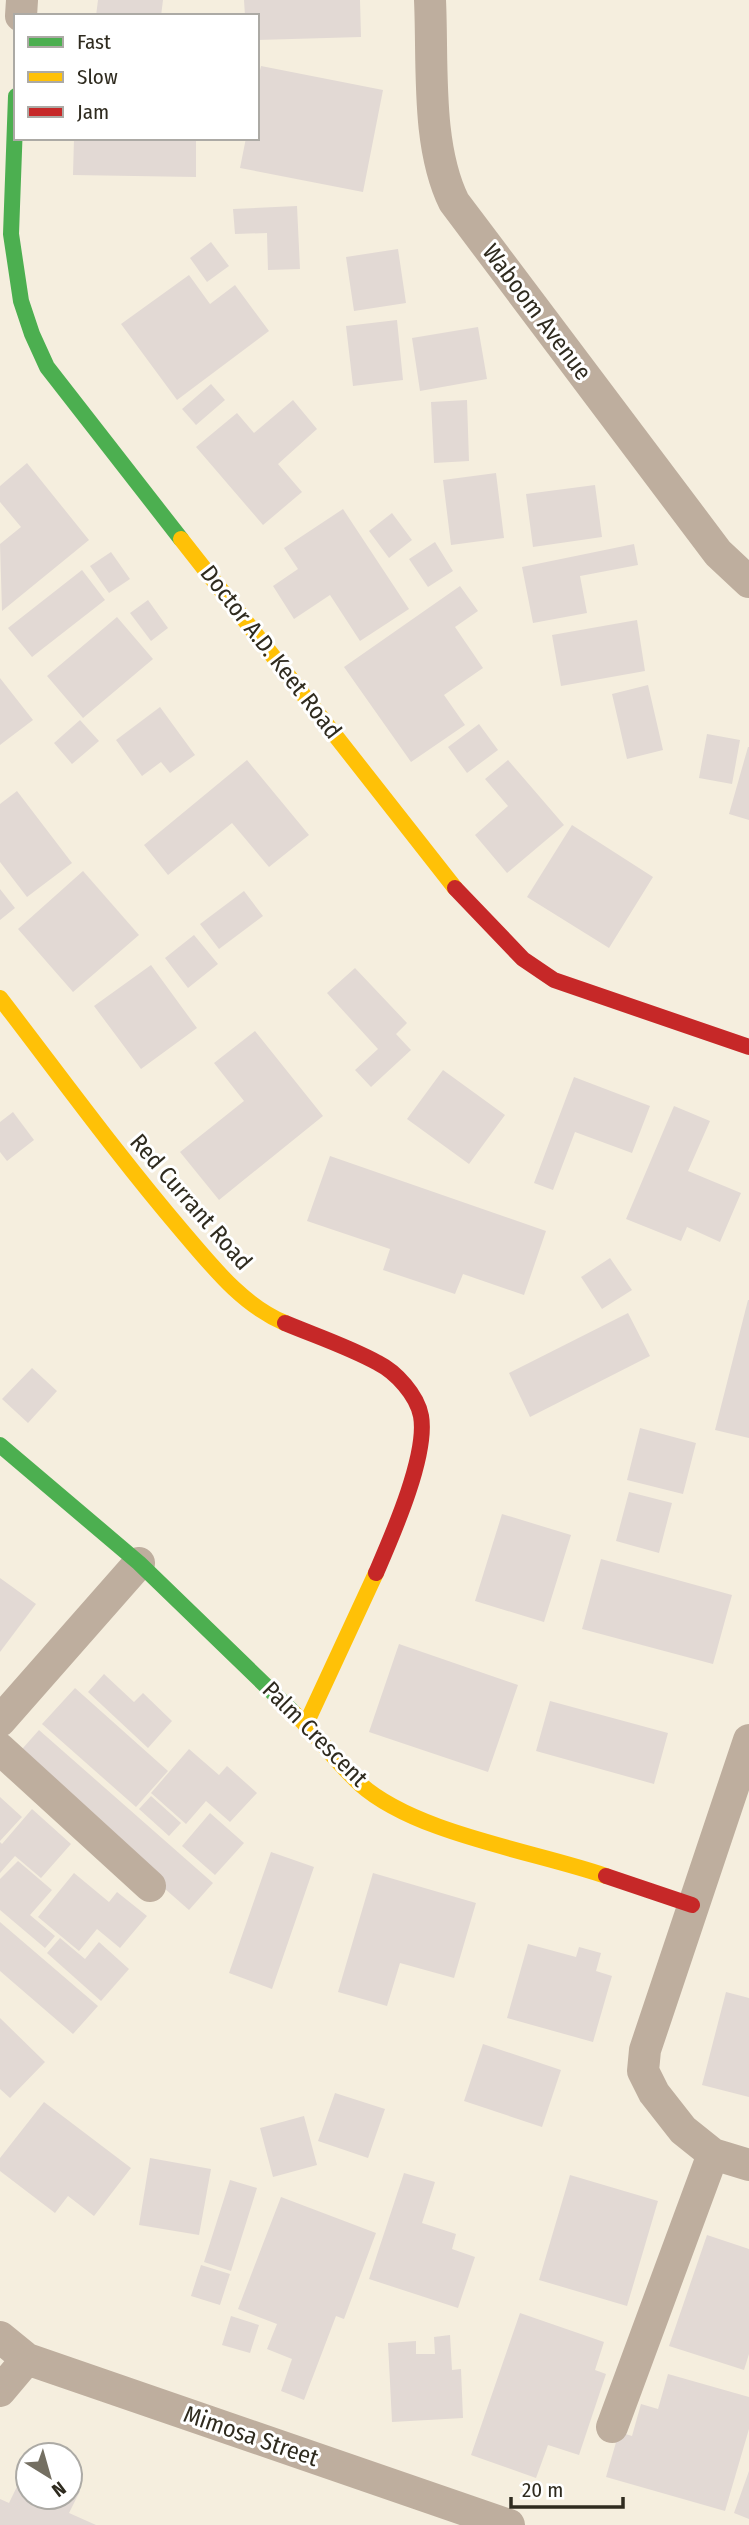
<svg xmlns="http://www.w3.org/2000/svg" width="749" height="2525" font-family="'Fira Sans Condensed',sans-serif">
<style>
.building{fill:#e2d9d4}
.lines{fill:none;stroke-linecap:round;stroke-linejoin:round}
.street{stroke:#beae9e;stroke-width:32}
.fast{stroke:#4caf50;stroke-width:16}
.slow{stroke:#ffc107;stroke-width:16}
.jam{stroke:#c62828;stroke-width:16}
.labels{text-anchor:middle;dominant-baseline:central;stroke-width:6;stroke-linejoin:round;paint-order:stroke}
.street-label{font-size:24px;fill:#2f2b1f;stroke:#fff}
</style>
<rect width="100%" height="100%" fill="#f5eede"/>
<path class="building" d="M98 0H163L161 16H96Z
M244 0H360L361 37 257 40V16H245Z
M261 66 383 90 363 192 240 168 246 138H257V83Z
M74 138H196V177L73 175Z
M297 206 300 269 268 270 267 233 235 234 233 209Z
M211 242 229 266 207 282 190 258Z
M398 249 406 303 354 311 346 257Z
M189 275 210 304 235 285 269 331 177 400 121 324Z
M397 320 403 380 353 386 346 326Z
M478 327 487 379 420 391 412 338Z
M211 384 225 400 196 425 182 409Z
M293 400 317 429 278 464 302 492 263 525 196 447 237 413 254 433Z
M467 400 469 461 434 463 431 402Z
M27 463 89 540 2 611 0 544 21 527 0 502V486Z
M496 473 504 538 451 545 443 480Z
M595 485 602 537 533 547 526 494Z
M343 509 409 609 360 641 330 595 294 619 273 586 298 569 284 548Z
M392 513 412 540 389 558 369 531Z
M435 542 453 571 428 587 409 559Z
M634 544 638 565 580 576 587 613 533 623 522 567Z
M111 552 130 579 109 593 90 566Z
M82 570 105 600 32 657 8 628Z
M460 586 478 611 455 627 483 668 444 695 465 725 411 762 344 667Z
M148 600 168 628 151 641 130 613Z
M117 617 153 659 83 718 47 676Z
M637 620 645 671 561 686 552 635Z
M0 678 33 720 0 745Z
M648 685 663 750 627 759 612 694Z
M160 707 195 755 170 773 161 762 142 776 116 740Z
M80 720 99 741 72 764 54 743Z
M479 724 498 750 467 773 448 747Z
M707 734 740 740 732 784 699 778Z
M748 747H749V820L729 814Z
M247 760 309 835 269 867 232 823 168 875 144 845Z
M508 760 564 825 507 873 475 835 508 806 485 779Z
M17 791 72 863 27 897 0 862V804Z
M572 825 653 877 609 948 527 897Z
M83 871 139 935 73 992 18 929Z
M0 889 15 908 0 920Z
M244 891 263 916 219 949 200 924Z
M194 935 218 964 188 988 165 958Z
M151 965 197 1028 141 1069 94 1006Z
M355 968 407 1023 396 1034 411 1050 371 1087 355 1070 378 1049 327 993Z
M255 1031 323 1116 219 1200 180 1152 244 1101 214 1063Z
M443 1070 505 1115 469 1164 407 1119Z
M574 1077 650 1106 632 1153 575 1132 553 1190 534 1183Z
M674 1106 710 1121 688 1171 741 1193 720 1242 687 1227 681 1241 626 1219Z
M13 1112 34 1140 7 1161 0 1152V1122Z
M330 1156 546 1231 524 1295 463 1274 455 1294 383 1270 390 1249 307 1221Z
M610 1258 632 1290 602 1309 581 1277Z
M748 1300H749V1438L715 1430Z
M628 1313 650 1356 530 1417 509 1373Z
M32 1368 57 1391 28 1423 2 1399Z
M640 1428 696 1443 683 1494 627 1480Z
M629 1492 672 1503 659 1553 616 1541Z
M502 1514 571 1535 544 1622 475 1601Z
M601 1559 732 1595 713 1664 582 1629Z
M0 1578 36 1604 0 1652Z
M399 1644 518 1685 488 1772 369 1732Z
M104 1674 134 1702 143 1693 172 1721 148 1748 88 1692Z
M75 1688 168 1771 136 1807 42 1724Z
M550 1701 668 1733 654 1784 536 1751Z
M39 1730 213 1883 189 1910 15 1757Z
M189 1749 219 1775 227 1766 257 1793 230 1822 206 1801 186 1824 151 1793Z
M151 1796 181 1823 169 1836 139 1809Z
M0 1797 22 1817 0 1841Z
M32 1809 71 1844 41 1878 15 1856 0 1873V1842L2 1844Z
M210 1813 244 1843 215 1875 182 1846Z
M271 1852 314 1867 272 1989 229 1973Z
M18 1861 52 1890 30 1915 55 1936 45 1948 0 1910V1879Z
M74 1873 109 1902 117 1892 147 1916 120 1948 97 1929 79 1951 38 1917Z
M373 1873 476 1903 454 1978 400 1963 387 2006 338 1992Z
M0 1922 98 2006 73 2034 0 1971Z
M60 1938 85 1959 99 1942 129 1969 101 2001 47 1953Z
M528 1944 576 1957 579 1947 601 1953 596 1971 612 1976 593 2042 507 2018Z
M726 1992 749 1998V2097L702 2085Z
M0 2018 45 2062 10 2098 0 2089Z
M483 2044 561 2070 542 2127 464 2101Z
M335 2093 385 2109 368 2158 318 2141Z
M44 2102 131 2168 94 2216 68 2196 55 2213 0 2171V2158Z
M304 2116 317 2165 273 2177 260 2128Z
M150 2158 211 2169 199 2235 139 2225Z
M404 2173 435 2182 422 2223 456 2234 452 2249 475 2257 458 2308 369 2279Z
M570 2175 658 2201 627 2306 539 2280Z
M230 2180 257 2188 231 2271 204 2262Z
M281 2197 376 2233 344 2319 336 2316 304 2400 281 2391 292 2359 267 2349 277 2324 238 2309Z
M707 2235 749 2249V2354L744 2370 669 2346Z
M201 2265 230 2274 220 2305 191 2296Z
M520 2313 604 2342 595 2370 606 2374 579 2455 548 2445 536 2478 471 2455Z
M231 2316 259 2325 250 2353 222 2345Z
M450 2335 452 2370 461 2369 463 2418 392 2422 388 2343 416 2341V2354H435L434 2337Z
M668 2374 749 2397V2429L725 2511 606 2477 619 2432 632 2436 641 2404 658 2409Z
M28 2464V2497H70V2487L80 2491 69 2513 96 2525H0V2499L9 2503Z
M749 2471V2519L734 2513Z"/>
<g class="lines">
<path class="street" d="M430 0C433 64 426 145 454 202L718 553 749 582
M21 16 22 0
M0 1721 139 1563
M749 1740 645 2050 643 2071 654 2093 683 2130 713 2154 749 2165
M0 1749 150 1886
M0 2337 27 2359 509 2525
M0 2391 27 2359
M612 2427 713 2154"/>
<path class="fast" d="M16 96 11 234 21 301 32 334 47 367 181 539
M0 1445 139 1563 294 1713"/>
<path class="slow" d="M181 539 455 888
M0 998C60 1076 118 1156 182 1231 212 1266 242 1305 285 1323
M294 1713C317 1735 336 1762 360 1784 416 1834 534 1851 606 1876
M306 1724 376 1573"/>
<path class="jam" d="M455 888 523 959 554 980 749 1047
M285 1323C316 1336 349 1347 378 1363 396 1372 417 1395 421 1416 428 1455 392 1536 376 1573
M606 1876 692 1905"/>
</g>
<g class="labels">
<g class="street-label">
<text transform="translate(537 312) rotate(53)">Waboom Avenue</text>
<text transform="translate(271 652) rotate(52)">Doctor A.D. Keet Road</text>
<text transform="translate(191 1202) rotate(49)">Red Currant Road</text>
<text transform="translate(315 1734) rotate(45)">Palm Crescent</text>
<text transform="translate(251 2436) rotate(19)">Mimosa Street</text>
</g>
</g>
<rect x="14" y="14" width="245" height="126" fill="#ffffff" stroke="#acaaa5" stroke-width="2"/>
<rect x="28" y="37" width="35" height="10" fill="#4caf50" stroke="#acaaa5" stroke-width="2"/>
<text x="77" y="49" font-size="21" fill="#2f2b1f">Fast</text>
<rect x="28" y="72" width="35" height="10" fill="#ffc107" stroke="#acaaa5" stroke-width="2"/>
<text x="77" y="84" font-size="21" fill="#2f2b1f">Slow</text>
<rect x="28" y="107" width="35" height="10" fill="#c62828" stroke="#acaaa5" stroke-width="2"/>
<text x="77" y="119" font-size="21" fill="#2f2b1f">Jam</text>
<g transform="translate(49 2476) rotate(143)"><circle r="33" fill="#ffffff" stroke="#acaaa5" stroke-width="2"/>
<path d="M0-5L12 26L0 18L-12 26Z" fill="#746f62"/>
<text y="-10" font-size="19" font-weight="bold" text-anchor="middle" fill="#2f2b1f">N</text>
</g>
<path d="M511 2497v10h112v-10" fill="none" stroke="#2f2b1f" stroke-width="3.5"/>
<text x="522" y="2497" font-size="21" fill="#2f2b1f" stroke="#ffffff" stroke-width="5" paint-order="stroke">20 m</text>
</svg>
